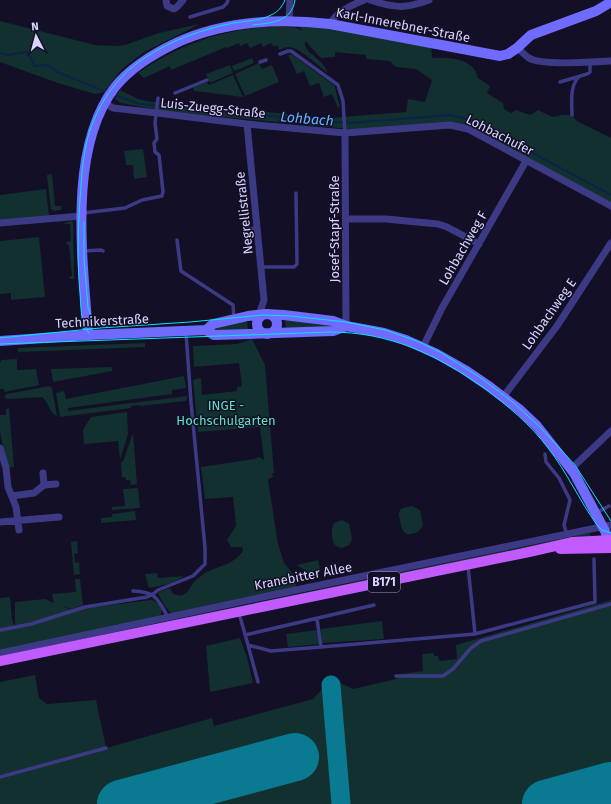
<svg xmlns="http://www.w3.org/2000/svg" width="611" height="804" font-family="'Fira Sans',sans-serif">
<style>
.green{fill:#12302f}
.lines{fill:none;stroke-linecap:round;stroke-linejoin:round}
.stream{stroke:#0c2248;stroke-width:2}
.taxiway{stroke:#0a7a92;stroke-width:19}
.runway{stroke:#0a7a92;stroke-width:48}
.lane{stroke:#3d3a85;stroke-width:3.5}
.street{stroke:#3d3a85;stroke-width:7}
.secondary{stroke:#6f6bff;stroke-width:10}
.primary{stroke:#c25bff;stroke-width:10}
.tram{stroke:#00e5ff;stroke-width:1}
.labels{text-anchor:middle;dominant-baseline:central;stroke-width:3;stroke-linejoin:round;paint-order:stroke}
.shield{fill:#130f26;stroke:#9e99be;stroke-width:1}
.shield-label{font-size:12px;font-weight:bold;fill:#d9d4ff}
.street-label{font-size:13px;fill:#d9d4ff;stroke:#130f26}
.park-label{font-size:13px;fill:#5fe0c0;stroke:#130f26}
.water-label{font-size:14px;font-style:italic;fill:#62b6ff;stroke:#130f26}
</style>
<rect width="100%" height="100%" fill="#130f26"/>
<path class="green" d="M0 21 95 45 116 46 125 45 159 33 200 24 144 52 122 69 104 92 95 94 58 83 0 62Z
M306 21 431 44 432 58C449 57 474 58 478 78L490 86 487 93 503 103 504 109 511 113 516 110 530 115 538 110 552 117 563 115H572L577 121 611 138V206L459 127 369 131 164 111 121 103 115 99 120 90 138 99 152 102 174 103 329 118 406 112 408 99 425 102 432 80 416 69 396 67 390 61 366 59V55L335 52V57L321 58 308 44 306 41C305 43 304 44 306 47 310 56 325 61 327 73 319 66 299 47 288 47 285 47 282 49 279 50L277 45 274 47 271 43 263 47 261 43 250 48 247 43 240 46 239 43 227 48 226 47 171 70 170 66 144 78 138 73C177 45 230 26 279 27 287 27 296 26 303 31L300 27Z
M291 54 335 86 336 92 340 107 338 108 332 94 324 97 319 83 310 86 304 71 297 74 288 55Z
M252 58 254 63 234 71 232 66Z
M259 63 262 69 272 65 279 82 245 96 235 74Z
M230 65 233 73 210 83 206 74Z
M233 75 243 97 195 91 193 89 194 87 207 82 209 85Z
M143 149 147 177 134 179 133 165H126L124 151Z
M52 174 55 206H61V210L54 211 51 209 47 175Z
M46 189 49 216 0 222V195Z
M72 221 73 223 74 277V279H70L69 277 72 276 69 245 66 244 67 242 71 241 70 224H65L64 223Z
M39 237 45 297 11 300V293L0 294V241Z
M285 318 331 323V327L286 330Z
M247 319 248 331H215L213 327Z
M252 339 265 365 274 473 272 474 273 477 268 479V480L278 544 284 563 294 575 296 587 175 613H171L164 605 158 593 159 592 170 588 173 594C190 600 188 585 198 578 202 576 205 572 209 571 223 565 233 564 243 551L242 547H231L227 540 236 526 233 497 205 499 201 467 254 459 259 457 264 460 260 427 198 432 193 381 195 379 201 378 202 395 237 391V387L242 386 239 363 194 367 193 346 237 344Z
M145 343V347L18 352V348Z
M17 359V370L36 369 39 385 4 392V389H0V362H1V360Z
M112 367V371L53 382 51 369Z
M184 376 186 388 172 390V394L68 408V411L188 396 186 401 140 406 139 405 131 406V408L60 417 56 393 64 391 66 399Z
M50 386 52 388 57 416C49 413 49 402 42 397L8 399 5 398V395L7 394Z
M9 408 14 467 7 468 0 431V415H6V409Z
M127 412 128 434 120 459 118 441 85 444 84 445 83 430 91 417Z
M133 433 137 484 131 485 130 480H126L125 477H122L121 462H123Z
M138 488 140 508 112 510V507L125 506 123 489Z
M412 506 420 510 423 525 419 531C406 538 402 533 400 520 399 517 398 514 400 510 403 507 408 507 412 506Z
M135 511 136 520 101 523V518L112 517V514Z
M140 519 145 574 157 573 158 578 184 576C175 583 160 586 149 588L145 575Z
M342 520 349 524 352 539 349 545 342 548C339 547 337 547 335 545 331 540 331 528 334 523Z
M589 533 591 535 590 537 0 656Z
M77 541 78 553 74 554 75 563 79 562 80 574 74 575 71 542Z
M318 560 321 572 320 573 310 574 297 565Z
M75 579H80L83 605 72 609 61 606 72 610 151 600C158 601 166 610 159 617L0 651V598L10 597 12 620 15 627V602L45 599 54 603 52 594 76 592Z
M611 600V804H0V682L35 675 39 698 47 704 96 700 106 748 212 718 214 726 313 699 323 688 331 685 340 683 353 689 396 679 401 674 423 671 422 654 434 653V656H438L439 661 457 659 456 645Z
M382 621 384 639 322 643 321 629Z
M317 630 319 644 288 647 286 634Z
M240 638 247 657 253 683 210 692 206 646Z"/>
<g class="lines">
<path class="stream" d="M0 53 8 55 27 52 35 66 48 65 57 72 109 93
M115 95 139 104 349 123 450 115 471 120 611 195"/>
<path class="taxiway" d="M331 685 341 804"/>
<path class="runway" d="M121 804 295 757
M546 804 611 786"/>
<path class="lane" d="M190 17 223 7 227 3 228 0
M280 54 288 51H291L338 85 343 101 345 133
M260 62 266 60
M560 82 587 74 590 72V62
M175 93 207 80
M572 115C572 102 569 85 580 76
M246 209 247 229 257 228
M83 213 125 208 142 200 162 196 163 192 159 155 155 152 154 143 157 139 155 123 158 98
M177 240 181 271 233 305 234 318
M83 251 101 250 103 251
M261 267H294L297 264 296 193
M545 454 546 462 559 478 570 500 564 525 567 535
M596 513 609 506
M133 591C156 592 157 598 168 617
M239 613 248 645 271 651 321 647 317 619
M0 630 31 624 85 607 147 597 153 594 158 590 193 576 205 564V548L191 402 186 333
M475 634 595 602 594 559
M245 635 374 605
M248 645 258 682
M321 647 475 634 468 566
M396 676H443L453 669 471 648 481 641 611 604
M0 777 106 748"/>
<path class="street" d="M166 0 167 6 174 9 178 6 183 0
M370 0C394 8 405 9 429 0
M289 21 290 0
M330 24C336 12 352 5 364 0
M517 48C522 51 525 56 529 58 541 66 596 62 611 61
M105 103 113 108 157 113 247 124 345 133 450 125 468 129 611 206
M247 124 264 300 259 315
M345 133 346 326
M346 219H386L438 224 447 227 479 244
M0 223 81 216
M423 347 442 308 526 161
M503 397 557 326 611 243
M0 448 6 468 8 487 16 507 19 530
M571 469 611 431
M43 473 44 485
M12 496 34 493 44 485 56 484
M0 522 59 517
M0 653 296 590 611 525"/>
<path class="secondary" d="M257 324a10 10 0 1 1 20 0a10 10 0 1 1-20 0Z
M206 330 213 324 248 316 266 314 284 315 333 321 346 326 384 333 406 340 437 354 465 370 490 387 519 409 537 426 574 473 605 531 611 546
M88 335C83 261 67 149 115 87 131 67 153 54 176 43 224 21 278 18 330 24L500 56 508 54 517 48 531 35 596 11 611 2
M0 341 88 335 206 330 214 335 249 334 333 331 346 326"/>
<path class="primary" d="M560 549 611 548
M0 661 529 552 573 542 611 540"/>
<path class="tram" d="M253 25C271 23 292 22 295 0
M84 222V258L88 308C91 318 97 324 107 326
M89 333C80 322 81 306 80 293 77 261 78 231 80 199 82 173 83 146 93 122 104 95 122 72 146 57 174 39 201 30 233 23 245 21 260 21 271 15 278 12 282 7 285 0
M0 338 100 328 190 322 263 315 291 316 346 322 385 330 417 341 440 352 481 378 514 403 541 428 575 465 611 521
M0 344 330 332C389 332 436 354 484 388 508 406 530 424 548 448 567 472 579 500 597 525L602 530 611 533"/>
</g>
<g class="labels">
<rect class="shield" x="368" y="572" width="32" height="20" rx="3"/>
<g class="shield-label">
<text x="384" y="582">B171</text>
</g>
<g class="street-label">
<text transform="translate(403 25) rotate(11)">Karl-Innerebner-Straße</text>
<text transform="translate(213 108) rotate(6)">Luis-Zuegg-Straße</text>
<text transform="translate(500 135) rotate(27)">Lohbachufer</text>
<text transform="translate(244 213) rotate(-96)">Negrellistraße</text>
<text transform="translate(334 229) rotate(-90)">Josef-Stapf-Straße</text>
<text transform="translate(463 248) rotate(-60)">Lohbachweg F</text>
<text transform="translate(549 314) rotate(-55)">Lohbachweg E</text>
<text transform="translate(102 321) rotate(-3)">Technikerstraße</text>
<text transform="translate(303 576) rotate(-11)">Kranebitter Allee</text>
</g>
<g class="park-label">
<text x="226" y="405">INGE -<tspan x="226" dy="15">Hochschulgarten</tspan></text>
</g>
<g class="water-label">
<text transform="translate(307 119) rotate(5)">Lohbach</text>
</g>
</g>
<g transform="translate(36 36) rotate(354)" stroke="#130f26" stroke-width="3" paint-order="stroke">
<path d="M0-3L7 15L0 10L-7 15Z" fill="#d9d4ff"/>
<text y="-6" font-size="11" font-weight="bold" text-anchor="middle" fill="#d9d4ff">N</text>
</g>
</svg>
